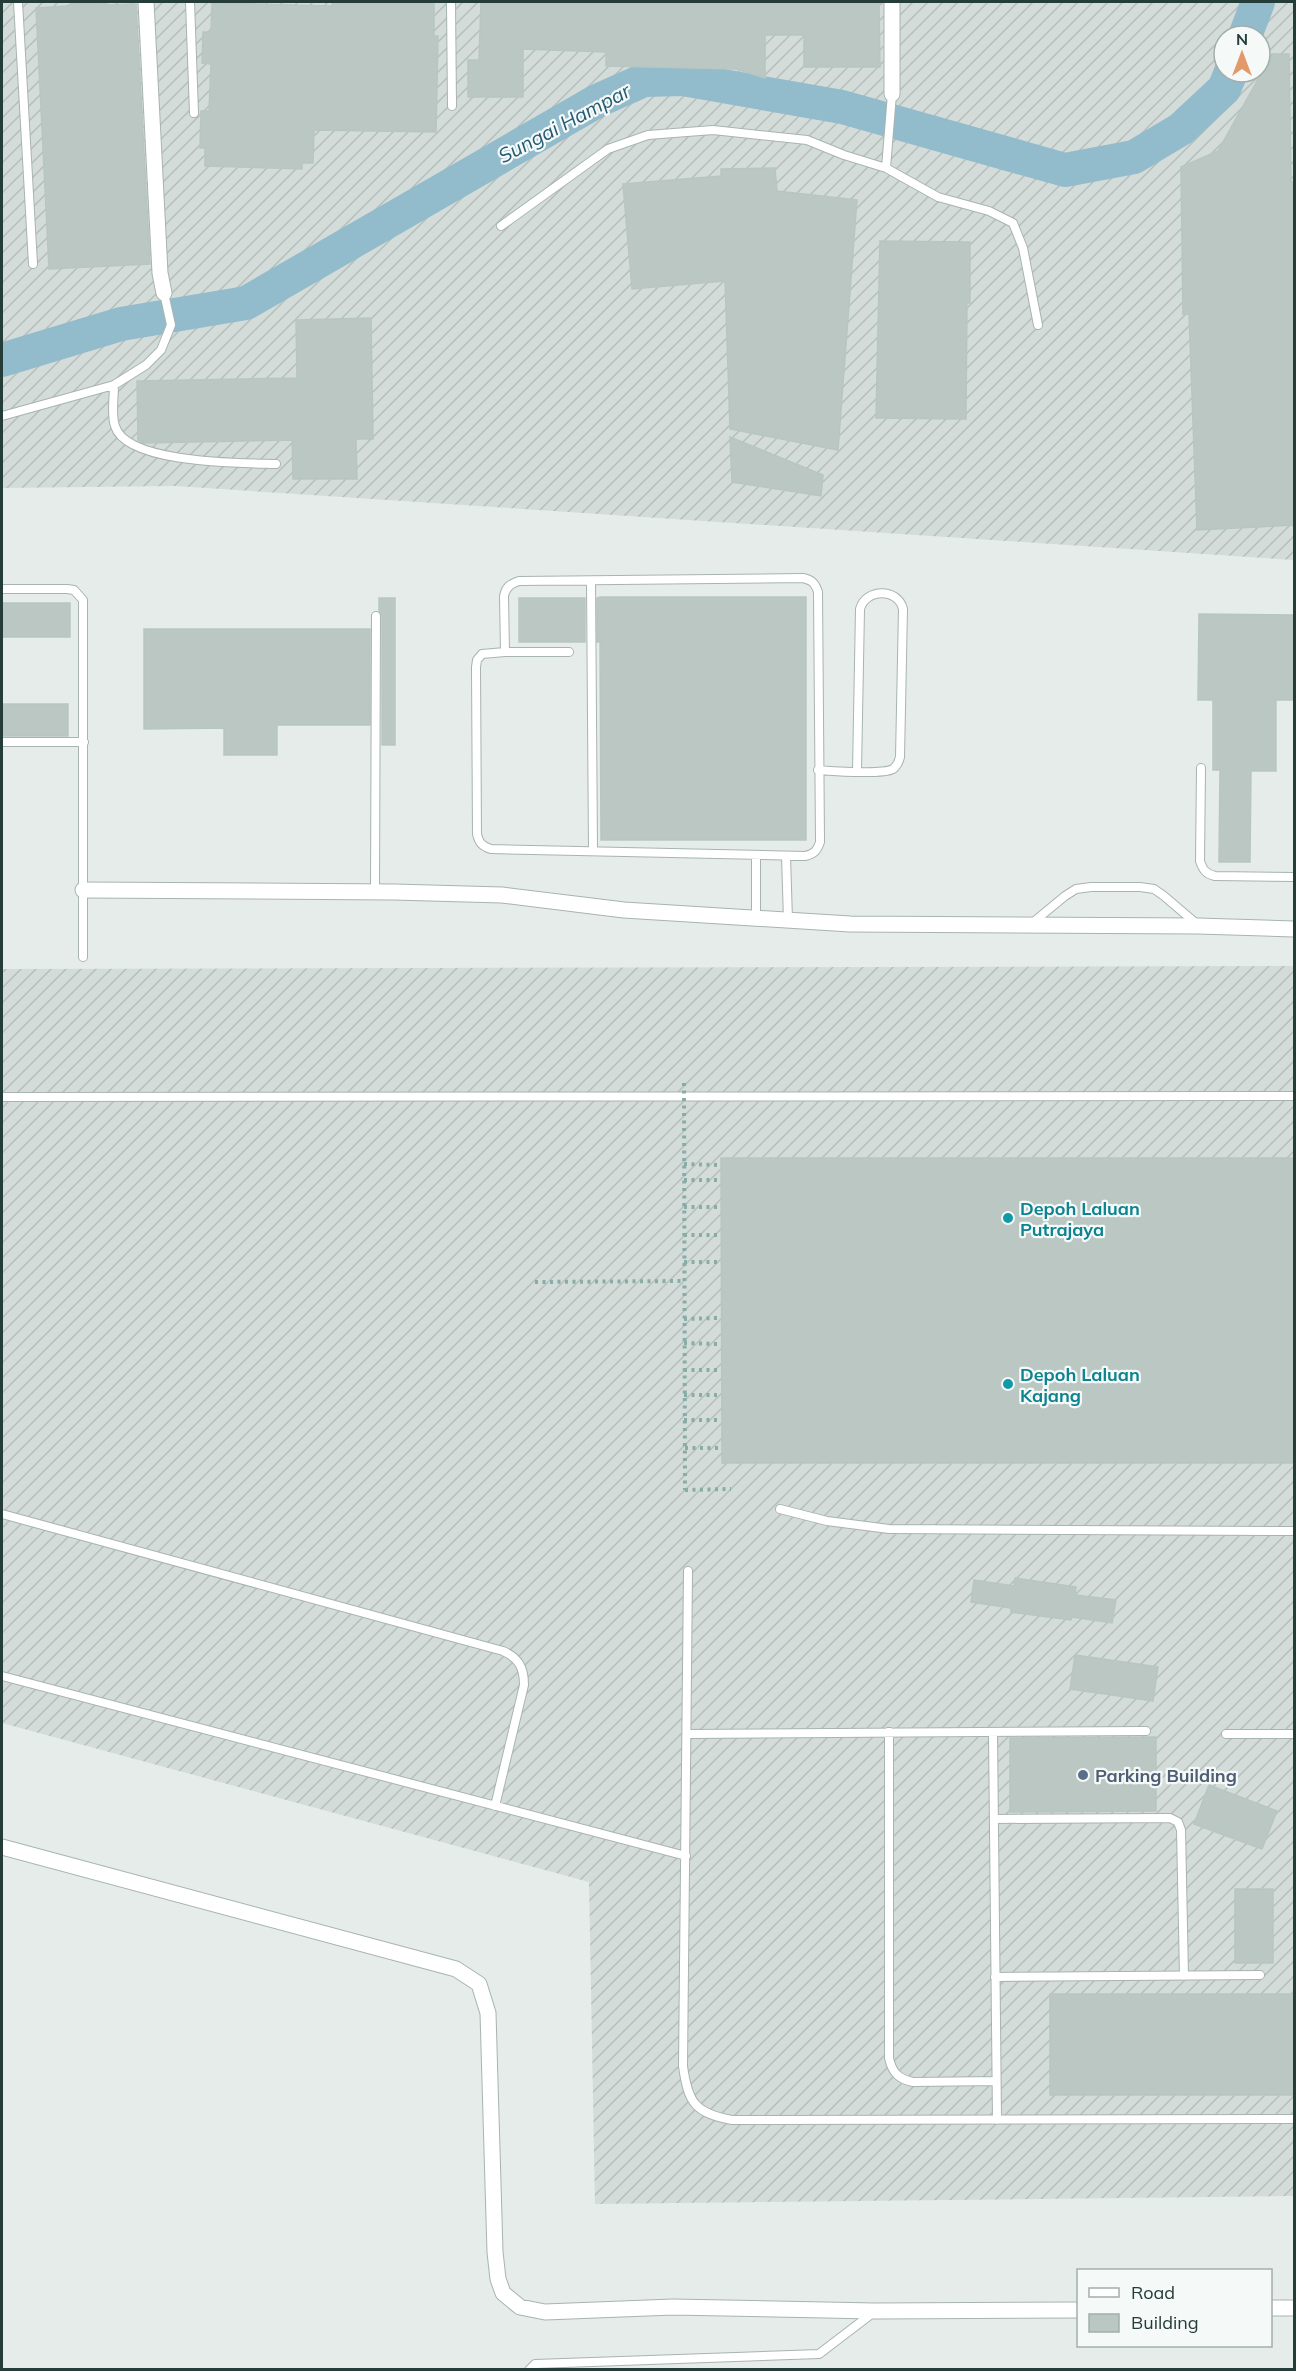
<svg xmlns="http://www.w3.org/2000/svg" width="1296" height="2371" font-family="Mulish,sans-serif">
<style>
.industrial{fill:url(#industrial-furrows);fill-rule:evenodd}
.lines{fill:none;stroke-linecap:round;stroke-linejoin:round}
.river{stroke:#92bbcc;stroke-width:34}
.building{fill:#bac7c3;stroke:#b8c6c2;stroke-width:1.5}
.service-casing{stroke:#a8b4b1;stroke-width:10}
.minor-casing{stroke:#a8b4b1;stroke-width:17}
.path{stroke:#88ada6;stroke-width:4;stroke-dasharray:3 4.5;stroke-linecap:butt}
.service{stroke:#fff;stroke-width:8}
.minor{stroke:#fff;stroke-width:15}
.path-bridge{stroke:#88ada6;stroke-width:4;stroke-dasharray:3 4.5;stroke-linecap:butt}
.culture-dot{fill:#0f9aa8;stroke:#f5f9f8;stroke-width:2}
.service-dot{fill:#5c6f8a;stroke:#f5f9f8;stroke-width:2}
.labels{text-anchor:middle;dominant-baseline:central;stroke-width:4.5;stroke-linejoin:round;paint-order:stroke}
.culture-label{font-size:18px;font-weight:bold;fill:#0d838f;stroke:#f5f9f8;text-anchor:start}
.service-label{font-size:18px;font-weight:bold;fill:#4e5e75;stroke:#f5f9f8;text-anchor:start}
.water-label{font-size:20px;font-style:italic;fill:#255b73;stroke:#f5f9f8}
</style>
<defs>
<pattern id="industrial-furrows" width="10" height="10" patternUnits="userSpaceOnUse" patternTransform="scale(1.5)"><rect width="10" height="10" fill="#d3dcd9"/><path d="M-1 1l2-2M0 10L10 0M9 11l2-2" fill="none" stroke="#b5bebb"/></pattern>
</defs>
<rect width="100%" height="100%" fill="#e5ecea"/>
<path class="industrial" d="M2 2H1294V560L176 486 2 488ZM1224 36H1260V72H1224Z
M1294 966V2196L595 2204 589 1882 2 1723V969Z"/>
<g class="lines">
<path class="river" d="M1245 36 1258 2
M2 360 121 324 246 303 597 101 644 80 683 79 842 107 1065 170 1134 157 1181 129 1224 89 1231 72"/>
</g>
<path class="building" d="M77 2H100L110 5 136 4 150 264 49 269 36 8 66 6Z
M332 2H434V36H438L436 132 314 130 313 163H302V169L205 166V148H200L201 111H209L211 64 202 63 203 32H211L212 3 332 6Z
M481 2H879L880 67H804V35H765V78L736 69 606 66V52L523 49V97H468V60H479Z
M1272 54H1289L1291 182H1294V525L1197 530 1189 314H1183L1181 167 1218 151Z
M775 168 777 191 857 200 838 450 730 429 725 281 632 289 623 184 721 176V169Z
M880 241 970 242V303H967L966 419 876 418Z
M371 318 373 439H356L357 479H293L292 440 144 443 138 440 137 381 297 378 296 320Z
M730 437 823 475 821 496 732 482Z
M600 597H806V840H601L600 642H597V598Z
M379 598H395V745H382V616L379 611Z
M519 598H585V642H519Z
M2 603H70V637H2Z
M1199 614 1294 615V700H1276V771H1251L1250 862H1219L1220 770H1213V700H1198Z
M144 629H370V725H277V755H224V728L144 729Z
M2 704H68V736H2Z
M721 1158H1294V1463H722Z
M1015 1578 1076 1587 1075 1595 1116 1600 1112 1623 1072 1617 1071 1620 1011 1612V1608L971 1602 974 1580 1014 1586Z
M1075 1655 1158 1667 1153 1701 1070 1689Z
M1156 1737V1811L1010 1812V1738Z
M1209 1785 1277 1811 1262 1849 1194 1824Z
M1235 1889H1273V1963H1235Z
M1050 1994H1294V2095H1050Z"/>
<g class="lines">
<defs>
<path id="service" d="M18 2 33 264
M190 2 194 113
M451 2 452 106
M892 94 886 168 938 197 989 211 1013 223 1023 248 1038 325
M501 226 608 149 648 135 713 130 807 140 844 155 886 168
M114 385C114 397 111 415 115 426 126 464 243 463 276 464
M2 416 114 385 146 365 161 350 171 325 164 293
M803 578C812 580 815 583 818 592L820 842C817 851 814 854 805 856L491 849C482 846 479 843 477 834L476 667 477 660 482 654 505 652 504 596C506 587 510 584 519 581Z
M591 581 593 851
M2 589H67L74 590 83 600V957
M505 652H569
M2 742H84
M1201 768 1200 861C1203 870 1206 874 1215 876L1294 877
M818 770C832 771 882 775 893 769 897 766 899 761 900 757L903 609C898 588 866 588 860 609L857 771
M786 856 788 920
M375 892 376 616
M756 918V855
M1031 924 1065 896 1076 889 1091 887H1140L1154 889 1164 896 1198 925
M2 1097 1294 1096
M780 1509 827 1521 889 1529 1294 1531
M2 1514 503 1651C519 1658 524 1668 524 1685L495 1806
M688 1571 683 2066C688 2103 695 2113 732 2120L1294 2119
M2 1676 686 1856
M889 1732V2058C892 2072 898 2079 913 2082L996 2081
M993 1732 997 2120
M687 1734 1146 1731
M1226 1734H1294
M994 1819 1170 1818 1178 1822 1181 1830 1184 1976
M995 1977 1260 1975
M529 2370 535 2364 819 2354 874 2312"/>
<path id="minor" d="M146 2 160 273 164 293
M892 2V94
M83 890 394 892 502 895 624 910 850 924 1198 926 1294 929
M2 1847 456 1969 479 1984 488 2013 495 2252 498 2279 503 2293 520 2307 545 2312 673 2307 875 2311 1078 2310
M1270 2308H1294"/>
</defs>
<use href="#service" class="service-casing"/>
<use href="#minor" class="minor-casing"/>
<path class="path" d="M684 1164 720 1165
M684 1180H720
M684 1207H720
M684 1235H720
M684 1262H721
M535 1282 684 1281
M684 1319 718 1318
M684 1343 717 1344
M684 1370H719
M684 1395H719
M684 1420H720
M685 1448H719
M685 1490 731 1489"/>
<use href="#service" class="service"/>
<use href="#minor" class="minor"/>
<path class="path-bridge" d="M684 1083 685 1490"/>
</g>
<g class="culture-dot">
<circle cx="1008" cy="1218" r="6"/>
<circle cx="1008" cy="1384" r="6"/>
</g>
<circle class="service-dot" cx="1083" cy="1775" r="6"/>
<g class="labels">
<g class="culture-label">
<text x="1020" y="1208">Depoh Laluan<tspan x="1020" dy="21">Putrajaya</tspan></text>
<text x="1020" y="1374">Depoh Laluan<tspan x="1020" dy="21">Kajang</tspan></text>
</g>
<g class="service-label">
<text x="1095" y="1775">Parking Building</text>
</g>
<g class="water-label">
<text transform="translate(564 123) rotate(-28)">Sungai Hampar</text>
</g>
</g>
<rect width="1296" height="2371" fill="none" stroke="#253d39" stroke-width="6"/>
<rect x="1077" y="2269" width="195" height="78" fill="#f5f9f8" stroke="#a2aeac" stroke-width="1.5"/>
<rect x="1089" y="2288" width="30" height="9" fill="#ffffff" stroke="#a2aeac" stroke-width="1.5"/>
<text x="1131" y="2299" font-size="18" fill="#253d39">Road</text>
<rect x="1089" y="2314" width="30" height="18" fill="#bac7c3" stroke="#a2aeac" stroke-width="1.5"/>
<text x="1131" y="2329" font-size="18" fill="#253d39">Building</text>
<g transform="translate(1242 54)"><circle r="28" fill="#f5f9f8" stroke="#a2aeac" stroke-width="1.5"/>
<path d="M0-4.5L10 22L0 15L-10 22Z" fill="#e4996b"/>
<text y="-9" font-size="16" font-weight="bold" text-anchor="middle" fill="#253d39">N</text>
</g>
</svg>
